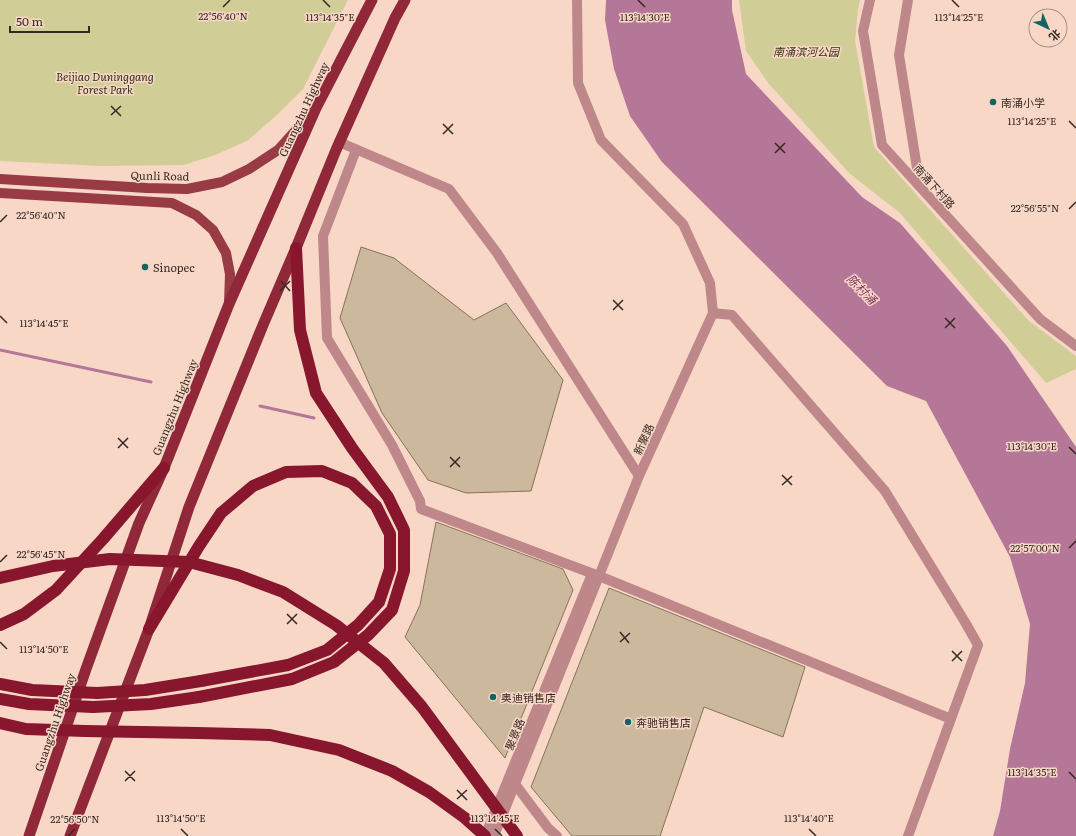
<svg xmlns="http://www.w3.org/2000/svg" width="1076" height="836" font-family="Literata,'Noto Sans SC',serif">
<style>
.green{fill:#d0ce96}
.water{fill:#b47798}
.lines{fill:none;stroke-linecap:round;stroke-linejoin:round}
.stream{stroke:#b47798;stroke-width:3}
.building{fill:#ccb89c;stroke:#867359}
.minor{stroke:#be888a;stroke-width:10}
.tertiary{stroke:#be888a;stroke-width:10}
.primary{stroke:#983b45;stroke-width:10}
.trunk{stroke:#902839;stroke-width:11}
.motorway{stroke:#88162d;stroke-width:12}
.motorway-bridge{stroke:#88162d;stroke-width:12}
.ticks{fill:none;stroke:#362923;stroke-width:1.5}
.poi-dot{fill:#146464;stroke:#f9d7c7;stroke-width:1.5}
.labels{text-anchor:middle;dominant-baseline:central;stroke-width:3;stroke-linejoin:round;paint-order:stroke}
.park-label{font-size:11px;font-style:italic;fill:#323113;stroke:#f9d7c7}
.poi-label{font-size:11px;fill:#362923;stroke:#f9d7c7;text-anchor:start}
.street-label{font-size:11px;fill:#362923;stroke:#f9d7c7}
.water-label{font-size:12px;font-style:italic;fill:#7e325f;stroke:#f9d7c7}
.ticks-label{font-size:10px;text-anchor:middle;fill:#362923;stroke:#f9d7c7;stroke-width:3;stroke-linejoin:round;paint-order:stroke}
</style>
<rect width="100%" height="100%" fill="#f9d7c7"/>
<path class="green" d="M0 0H348L303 89 278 114 247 141 215 155 184 165 102 166 0 161Z
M739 0H860L858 9 855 41 874 147 1029 321 1076 356V369L1046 383 899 212 850 174 769 84 746 51Z"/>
<path class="water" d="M606 0H732V10L746 74 862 197 900 223 1007 346 1076 447V836H993L1000 811 1010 749 1025 683 1030 624 1010 557 926 401 887 386 662 162 630 116 614 69 605 20Z"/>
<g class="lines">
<path class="stream" d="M0 350 151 382
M260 406 314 418"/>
</g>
<path class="building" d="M361 247 394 258 474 320 506 303 563 380 531 491 466 493 428 480 382 413 340 318Z
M436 522 563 569 573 590 505 758 405 637 420 605Z
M609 588 805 667 783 737 704 707 660 836H572L531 787Z"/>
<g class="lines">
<path class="minor" d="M577 0 578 83 601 140 683 224 710 283 713 313 732 315 885 491 965 622 978 645 908 836
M870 0 863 31 882 145 1040 319 1076 346
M908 0 899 55 920 187
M339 142 449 189 497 253 639 476
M356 150 323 236 327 338 392 445 420 501 421 509 599 576 951 719
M599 576 639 476 713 313
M515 784 548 828 557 836"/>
<path class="tertiary" d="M485 836 592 574
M494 836 599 576"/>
<path class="primary" d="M0 179 147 188 187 189 222 182 249 169 278 150 313 111
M0 193 172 203 196 215 213 230 226 253 230 274 229 303"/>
<path class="trunk" d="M29 836 86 669 139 523 164 468 229 304 316 108 372 0
M70 836 149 629 189 507 263 325 296 248 336 150 395 18 405 0"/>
<path class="motorway" d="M0 625 24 614 56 590 103 539 164 468
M149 629 199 546 221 513 253 486 286 472 322 471 352 483 376 506 390 534V569L379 602 358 625 327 650 288 665 201 681
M199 697 292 679 334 662 368 635 392 610 404 571V530L388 497 352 448 316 393 300 330 296 248"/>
<path class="motorway-bridge" d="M0 578 53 566 110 559 189 562 238 575 283 592 336 625 384 663 422 707 517 836
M0 684 32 690 97 693 145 690 201 681
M0 699 29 704 93 707 151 704 199 697
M0 723 26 729 85 731 198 733 270 735 339 750 392 771 429 792 465 818 485 836"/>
</g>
<path class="ticks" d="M323 0 330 7M638 0 645 7M952 0 959 7M223 7 230 0M111 106 121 116M111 115 121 106M1069 121 1076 128M443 124 453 134M443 134 453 124M775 143 785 153M775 153 785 143M1069 209 1076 202M0 222 7 215M281 281 290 291M280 291 290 281M613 300 623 310M613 310 623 300M0 316 7 323M945 318 955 328M945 328 955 318M118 438 128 448M1069 447 1076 454M118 448 128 438M450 457 460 467M450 467 460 457M782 475 792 485M782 485 792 476M1069 548 1076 541M0 562 7 555M287 614 297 624M287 624 297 614M620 632 629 643M0 642 7 649M620 642 630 633M952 651 962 661M952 661 962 651M125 771 135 781M1069 772 1076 779M125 781 135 771M457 790 467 800M457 799 467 790M181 829 188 836M495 829 502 836M809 829 816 836M68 836 75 829"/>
<g class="poi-dot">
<circle cx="993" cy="102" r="4"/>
<circle cx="145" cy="267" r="4"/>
<circle cx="493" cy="697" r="4"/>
<circle cx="628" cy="722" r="4"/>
</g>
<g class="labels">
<g class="park-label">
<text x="806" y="51">南涌滨河公园</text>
<text x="105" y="76">Beijiao Duninggang<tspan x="105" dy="13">Forest Park</tspan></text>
</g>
<g class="poi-label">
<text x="1001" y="102">南涌小学</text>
<text x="153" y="267">Sinopec</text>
<text x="501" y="697">奥迪销售店</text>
<text x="636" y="722">奔驰销售店</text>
</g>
<g class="street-label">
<text transform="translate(303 109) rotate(-65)">Guangzhu Highway</text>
<text transform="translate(160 175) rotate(1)">Qunli Road</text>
<text transform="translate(935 186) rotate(48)">南涌下村路</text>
<text transform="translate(174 407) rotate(-68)">Guangzhu Highway</text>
<text transform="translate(643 439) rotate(-66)">新聚路</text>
<text transform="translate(54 722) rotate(-71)">Guangzhu Highway</text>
<text transform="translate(514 734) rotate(-68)">聚景路</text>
</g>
<g class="water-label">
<text transform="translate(862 289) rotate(45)">陈村涌</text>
</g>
</g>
<g class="ticks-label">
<text x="223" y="20">22°56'40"N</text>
<text x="330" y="21">113°14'35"E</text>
<text x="645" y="21">113°14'30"E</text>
<text x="959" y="21">113°14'25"E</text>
<text x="1032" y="125">113°14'25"E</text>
<text x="1035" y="212">22°56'55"N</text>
<text x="41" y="219">22°56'40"N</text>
<text x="44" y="327">113°14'45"E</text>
<text x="1032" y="450">113°14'30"E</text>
<text x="1035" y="552">22°57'00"N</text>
<text x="41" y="558">22°56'45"N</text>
<text x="44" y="653">113°14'50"E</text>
<text x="1032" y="776">113°14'35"E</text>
<text x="181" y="822">113°14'50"E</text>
<text x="495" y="822">113°14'45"E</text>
<text x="809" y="822">113°14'40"E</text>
<text x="75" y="823">22°56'50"N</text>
</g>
<g transform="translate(1048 28) rotate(136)"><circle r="19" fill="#f9d7c7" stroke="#ab9185"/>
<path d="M0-3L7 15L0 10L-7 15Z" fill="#146464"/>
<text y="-6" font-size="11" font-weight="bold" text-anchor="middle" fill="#362923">北</text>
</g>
<path d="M10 26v6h79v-6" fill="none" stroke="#362923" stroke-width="2"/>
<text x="16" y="26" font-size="12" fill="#362923" stroke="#f9d7c7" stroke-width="3" paint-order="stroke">50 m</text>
</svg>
